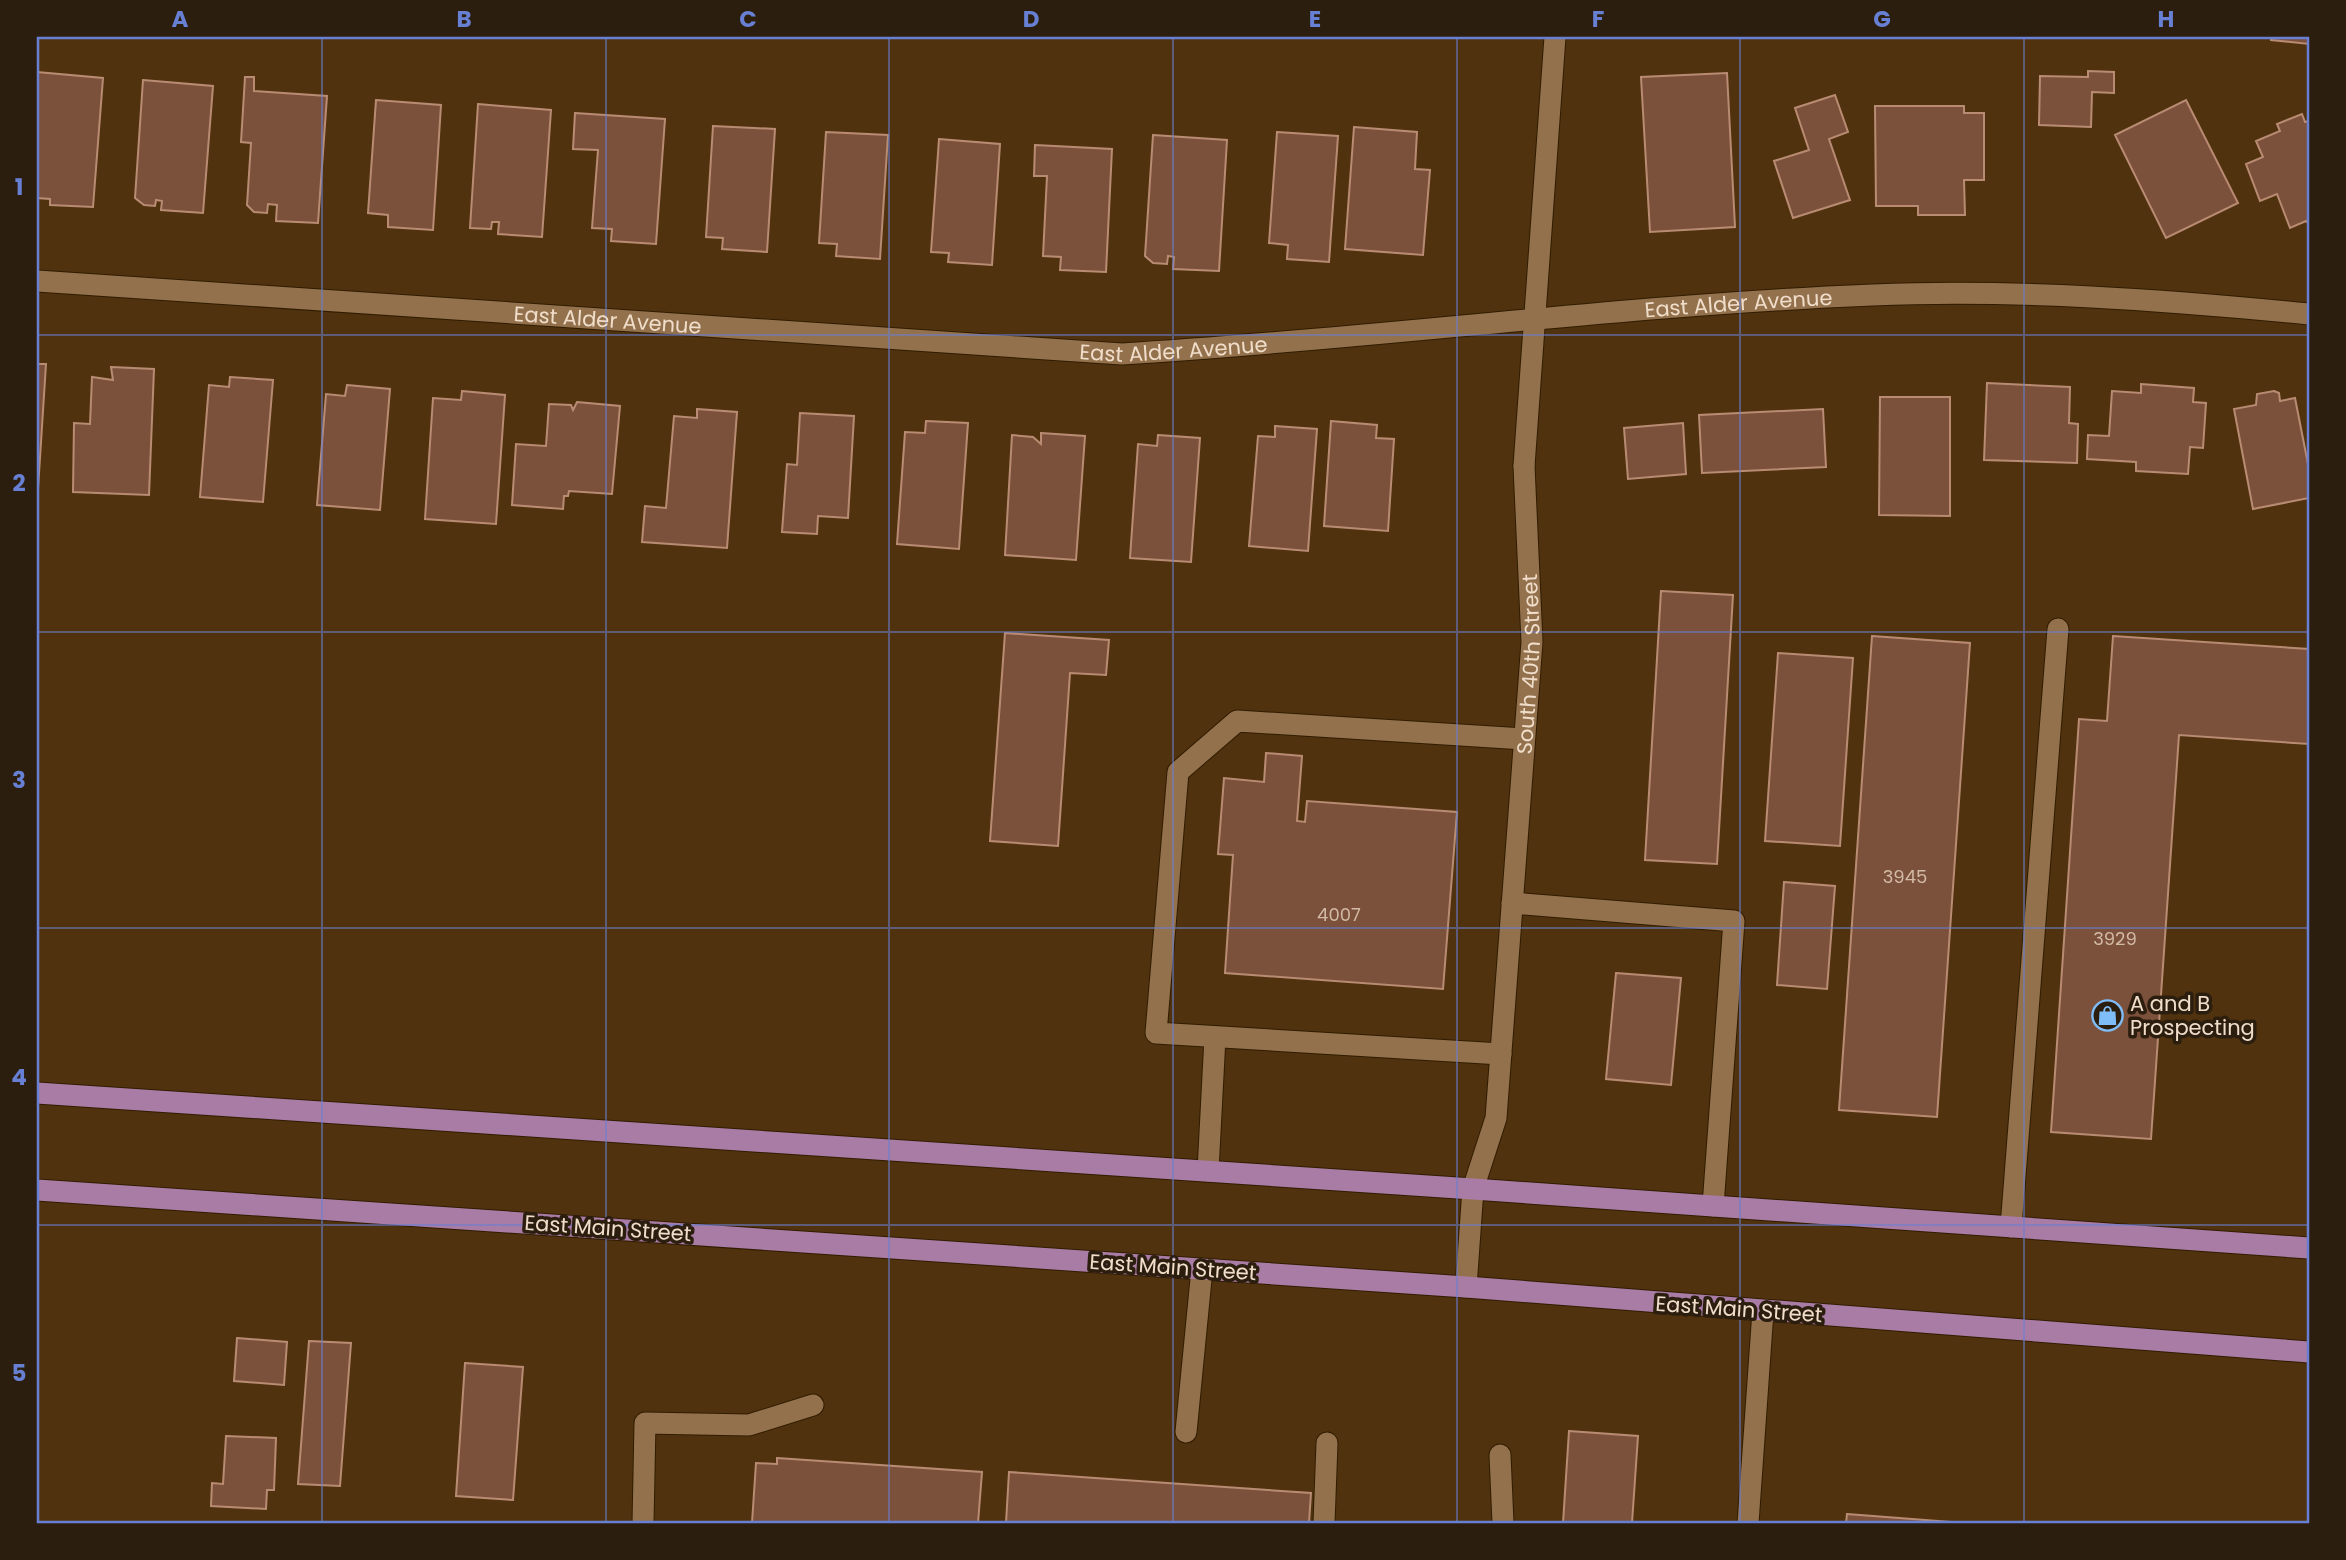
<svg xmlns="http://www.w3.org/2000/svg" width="2346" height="1560" font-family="Poppins,sans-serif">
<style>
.building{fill:#7b513b;stroke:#b98b73;stroke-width:2}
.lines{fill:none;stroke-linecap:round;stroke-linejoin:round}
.lane-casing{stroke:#311c01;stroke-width:23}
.street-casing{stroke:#311c01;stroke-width:23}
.primary-casing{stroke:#311c01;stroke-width:23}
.lane{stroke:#92714c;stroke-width:21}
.street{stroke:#92714c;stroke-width:21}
.primary{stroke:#a87ca5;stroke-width:21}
.grid{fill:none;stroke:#6780d3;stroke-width:2;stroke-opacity:0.55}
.labels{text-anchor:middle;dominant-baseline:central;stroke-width:7;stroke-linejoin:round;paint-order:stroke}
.number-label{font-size:18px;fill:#d3baa6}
.street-label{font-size:21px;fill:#f0ddca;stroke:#2c1e0f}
.poi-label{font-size:21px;fill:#f0ddca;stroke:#2c1e0f;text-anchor:start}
.neatline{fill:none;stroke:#6780d3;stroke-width:2.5}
.grid-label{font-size:23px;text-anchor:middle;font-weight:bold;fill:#6780d3}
</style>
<rect width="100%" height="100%" fill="#50330e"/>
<path class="building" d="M2271 37H2309V44L2271 40Z
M2088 71 2114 72V93L2092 92 2091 127 2039 125 2040 76 2088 77Z
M37 72 103 78 93 207 50 205V199L37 198Z
M1727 73 1735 227 1650 232 1641 77Z
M245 77H254V91L327 96 318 223 276 221 277 205 268 204 267 213 254 212 247 205 251 143 241 142Z
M143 80 213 86 203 213 161 210 162 201 156 200 155 206 144 205 135 198Z
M1835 95 1848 132 1829 139 1850 200 1793 218 1774 161 1809 150 1795 108Z
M376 100 441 105 433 230 388 227V215L368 213Z
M2186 100 2238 203 2166 238 2115 135Z
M478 104 551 110 542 237 498 234 499 222H492L491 229 470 228Z
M1875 106H1964V113H1984V180H1964L1965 215H1918V206H1876Z
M575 113 665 119 656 244 611 241 612 229 592 228 598 150 573 149Z
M2302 114 2305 122 2309 121V224L2306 221 2290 228 2277 194 2260 201 2246 164 2263 157 2256 141 2280 131 2277 124Z
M713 126 775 129 767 252 722 249 723 238 706 237Z
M1354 127 1417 132 1415 169 1430 170 1423 255 1345 249Z
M826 132 888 135 880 259 836 256 837 244 819 243Z
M1277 132 1338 136 1329 262 1287 259 1288 245 1269 243Z
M1153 135 1227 140 1219 271 1173 269 1174 257 1168 256 1167 264 1153 263 1145 256Z
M939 139 1000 144 992 265 948 262 949 253 931 252Z
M1035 145 1112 149 1106 272 1060 270 1061 257 1043 256 1047 176H1034Z
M37 364H46L38 489 37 488Z
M111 367 154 369 149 495 73 492 74 423 90 424 92 377 113 380Z
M230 377 273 380 263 502 200 497 209 385 229 387Z
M1987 383 2070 387 2069 423 2078 424 2077 463 1984 460Z
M2141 384 2194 388 2193 402 2206 403 2203 448 2190 447 2188 474 2136 471V462L2087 459 2088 435 2109 436 2112 391 2141 393Z
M347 385 390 389 380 510 317 505 326 394 345 396Z
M462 391 505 395 496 524 425 519 433 398 461 400Z
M2274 391 2279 393 2280 401 2295 398 2309 469V498L2253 509 2234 409 2256 405 2257 394Z
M1880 397H1950V516L1879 515Z
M577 402 620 406 612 494 569 491 568 496H564L563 509 512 505 516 444 546 446 549 404 571 405 573 410Z
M697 409 737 412 727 548 642 542 645 506 666 508 674 416 697 418Z
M1823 409 1826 467 1702 473 1699 415Z
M800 413 854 416 848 518 818 516 817 534 782 532 787 464 797 465Z
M926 421 968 423 959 549 897 544 905 432 925 433Z
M1331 421 1377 425 1376 438 1394 439 1388 531 1324 526Z
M1683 423 1686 474 1628 479 1624 428Z
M1275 426 1317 429 1308 551 1249 546 1258 436 1275 437Z
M1041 433 1085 436 1076 560 1005 555 1012 435 1033 437 1041 444Z
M1158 435 1200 438 1191 562 1130 558 1138 444 1157 446Z
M1661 591 1733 595 1717 864 1645 860Z
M1005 633 1109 640 1106 675 1070 673 1058 846 990 841Z
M1872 636 1970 643 1937 1117 1839 1110Z
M2113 636 2309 649V744L2179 735 2151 1139 2051 1132 2079 719 2107 721Z
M1778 653 1853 658 1840 846 1765 841Z
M1266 753 1302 756 1297 821 1305 822 1307 801 1457 812 1443 989 1225 973 1233 855 1218 854 1224 778 1264 782Z
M1784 882 1835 886 1827 989 1777 985Z
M1616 973 1681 978 1671 1085 1606 1079Z
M237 1338 287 1342 284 1385 234 1381Z
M309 1341 351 1343 340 1486 298 1484Z
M465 1363 523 1367 513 1500 456 1496Z
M1569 1431 1638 1436 1632 1523H1563Z
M226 1436 276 1438 274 1490H267L266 1509 211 1506 212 1483 223 1484Z
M777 1458 982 1472 978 1523H752L756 1463 777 1464Z
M1009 1472 1311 1493 1309 1523H1006Z
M1847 1514 1964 1523H1846Z"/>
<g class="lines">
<defs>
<g id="lane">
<path d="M1512 903 1734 921 1713 1206"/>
<path d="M1501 1054 1156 1033 1178 772 1237 721 1524 739"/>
<path d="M1208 1171 1215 1037"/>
<path d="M2011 1227 2058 629"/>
<path id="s1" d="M1466 1287 1473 1189 1496 1118 1532 642 1524 466"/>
<path d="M1186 1432 1202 1269"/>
<path d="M1500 1455 1503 1523"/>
<path d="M643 1523 645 1423 749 1425 813 1405"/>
<path d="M1324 1523 1327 1443"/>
</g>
<g id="street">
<path id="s2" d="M37 281 1122 354C1373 339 1622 305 1873 295 2018 289 2165 300 2309 314"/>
<path d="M1524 466 1555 37"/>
<path d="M1748 1523 1763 1311"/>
</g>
<path id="primary" d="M37 1093 1473 1189 2309 1248
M37 1190 1466 1287 2309 1352"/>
</defs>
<use href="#lane" class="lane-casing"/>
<use href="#street" class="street-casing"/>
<use href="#primary" class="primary-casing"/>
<use href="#lane" class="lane"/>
<use href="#street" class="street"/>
<use href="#primary" class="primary"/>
</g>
<path class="grid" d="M322 37V1523M606 37V1523M889 37V1523M1173 37V1523M1457 37V1523M1740 37V1523M2024 37V1523M37 335H2309M37 632H2309M37 928H2309M37 1225H2309"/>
<defs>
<symbol id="shop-ring" viewBox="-11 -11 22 22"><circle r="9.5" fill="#2c1e0f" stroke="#7fbdf9" stroke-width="1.5"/><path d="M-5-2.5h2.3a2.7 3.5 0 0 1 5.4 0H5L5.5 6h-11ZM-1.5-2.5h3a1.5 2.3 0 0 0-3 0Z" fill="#7fbdf9"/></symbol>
</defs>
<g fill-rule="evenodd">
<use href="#shop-ring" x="2090" y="998" width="35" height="35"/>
</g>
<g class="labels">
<g class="number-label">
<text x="1905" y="876">3945</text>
<text x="1339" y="914">4007</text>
<text x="2115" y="938">3929</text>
</g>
<g class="street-label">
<text stroke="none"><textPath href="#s2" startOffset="1706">East Alder Avenue</textPath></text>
<text stroke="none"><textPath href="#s2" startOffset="572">East Alder Avenue</textPath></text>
<text stroke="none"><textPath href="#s2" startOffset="1139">East Alder Avenue</textPath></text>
<text stroke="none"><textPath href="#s1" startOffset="628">South 40th Street</textPath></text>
<text transform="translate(608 1228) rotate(4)">East Main Street</text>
<text transform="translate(1173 1267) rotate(4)">East Main Street</text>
<text transform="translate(1739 1309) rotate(4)">East Main Street</text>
</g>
<g class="poi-label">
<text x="2130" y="1003">A and B<tspan x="2130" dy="24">Prospecting</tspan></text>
</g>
</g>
<rect width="2346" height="1560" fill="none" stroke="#2c1e0f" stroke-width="77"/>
<rect x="38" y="38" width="2270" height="1484" class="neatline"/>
<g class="grid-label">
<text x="180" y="27">A</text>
<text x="464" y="27">B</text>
<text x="748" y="27">C</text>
<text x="1031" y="27">D</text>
<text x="1315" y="27">E</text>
<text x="1598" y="27">F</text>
<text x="1882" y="27">G</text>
<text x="2166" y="27">H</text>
<text x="19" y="195">1</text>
<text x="19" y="491">2</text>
<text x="19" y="788">3</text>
<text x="19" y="1085">4</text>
<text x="19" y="1381">5</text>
</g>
</svg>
